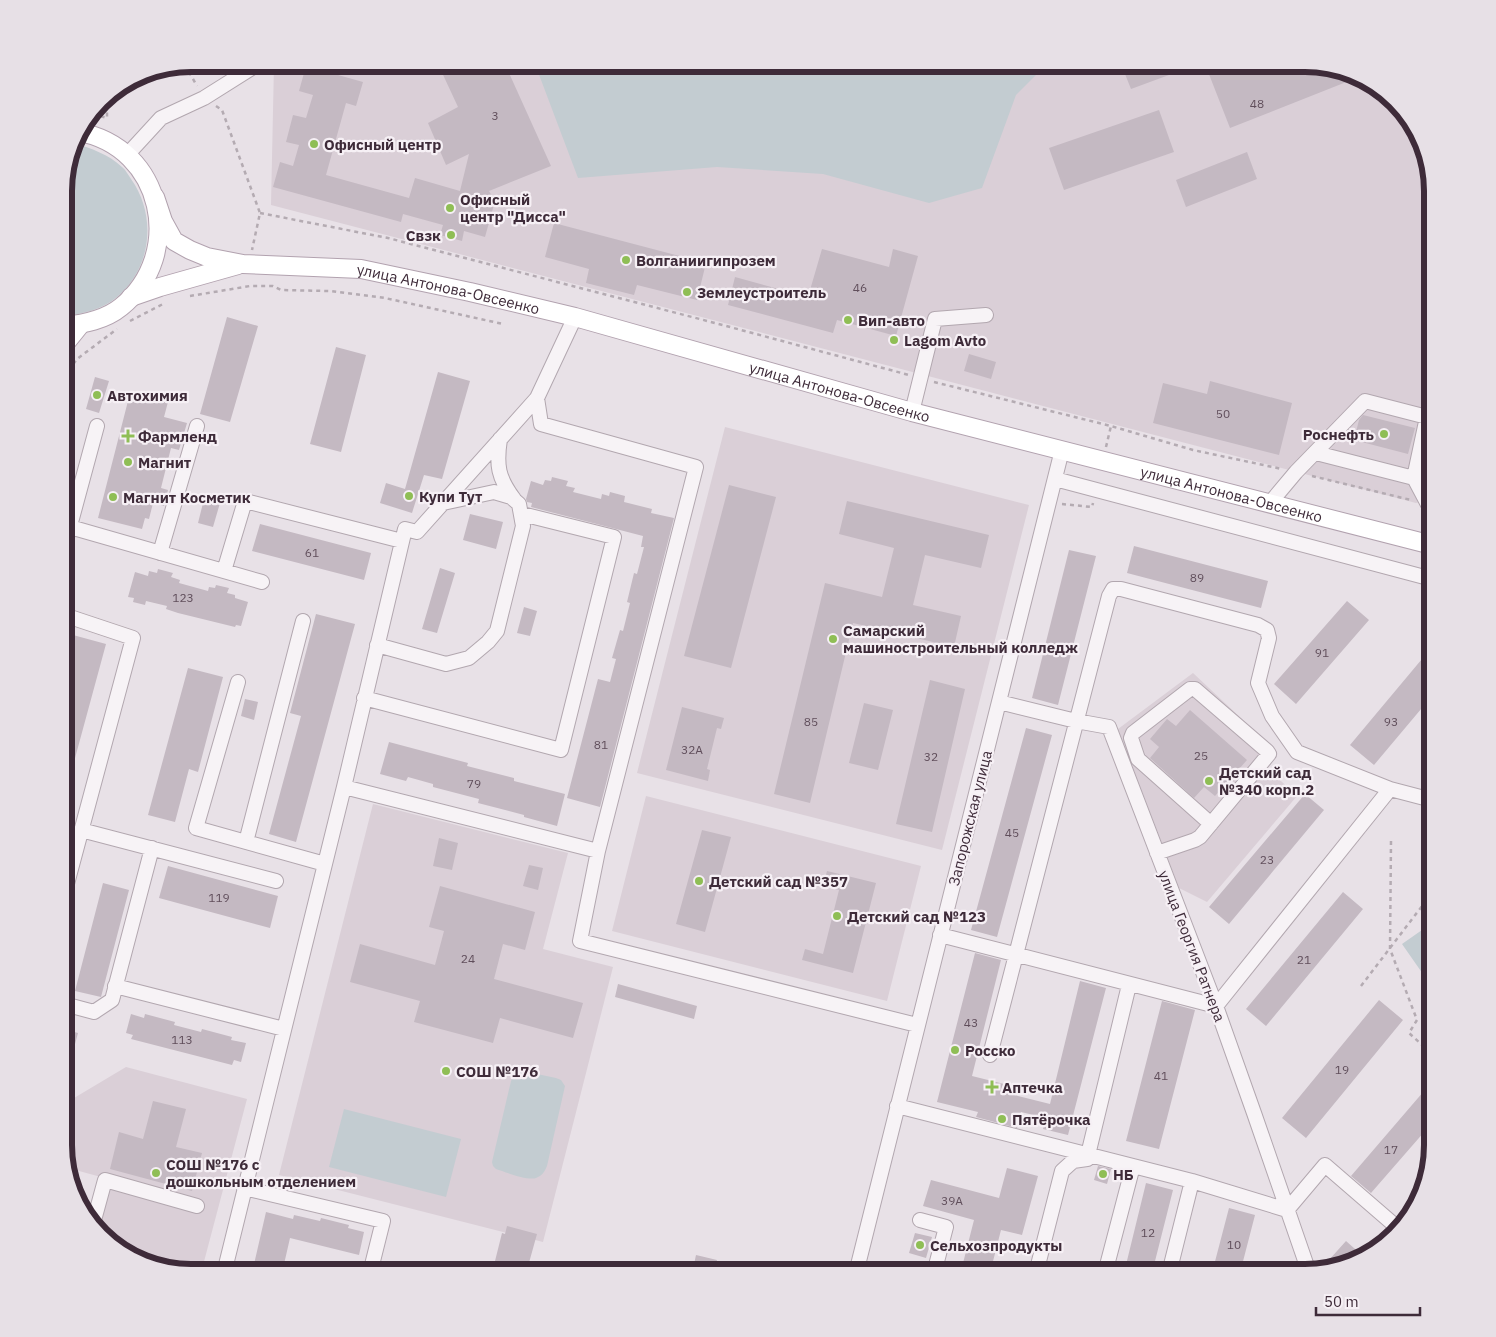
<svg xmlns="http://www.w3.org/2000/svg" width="1496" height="1337" font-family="'IBM Plex Sans',sans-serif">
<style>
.built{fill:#dacfd7}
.green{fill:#c3ccd1}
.building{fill:#c4b9c2}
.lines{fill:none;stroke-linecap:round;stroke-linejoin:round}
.minor-casing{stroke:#b2a7af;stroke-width:16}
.major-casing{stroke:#b2a2af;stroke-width:20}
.path{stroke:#b4abb2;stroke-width:2.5;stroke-dasharray:4 4;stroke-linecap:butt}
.minor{stroke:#f7f3f6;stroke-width:14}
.major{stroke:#fff;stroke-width:18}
.poi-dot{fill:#8fbe55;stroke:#f6f0f5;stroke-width:2}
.labels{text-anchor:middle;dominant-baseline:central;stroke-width:4.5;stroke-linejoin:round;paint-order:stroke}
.number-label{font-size:12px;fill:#604e5b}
.poi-label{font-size:15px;font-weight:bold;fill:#3e2b39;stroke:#f6f0f5;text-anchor:start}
.street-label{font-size:15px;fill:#3e2b39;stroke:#f6f0f5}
.rim{fill:none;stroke:#3e2b39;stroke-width:6}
</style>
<rect width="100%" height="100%" fill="#e8e1e7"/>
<path class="built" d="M274 64H1305L1354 74 1395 101 1399 108 1432 202V499L1416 503 271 205Z
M725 427 1029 505 942 850 637 773Z
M1193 673 1277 752 1265 766 1297 796 1207 902 1179 888 1118 729Z
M646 796 921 866 887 1001 612 931Z
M373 804 568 853 543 949 613 967 543 1242 279 1175Z
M1432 1023V1046L1421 1036Z
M126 1067 247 1099 201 1273H191L142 1263 101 1236 90 1220 101 1177 68 1168 64 1153V1104Z"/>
<path class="green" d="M535 64H1047L1016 95 982 188 929 203 823 174 717 167 578 178Z
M75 143C92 149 108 154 122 167 126 170 128 175 131 179 157 215 152 268 117 297 102 310 83 313 64 317V183Z
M1432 923V972L1425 977 1402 944Z
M523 1071 556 1078 561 1080 565 1086 547 1166C545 1171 542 1176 536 1178 528 1181 505 1172 496 1169L493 1166 492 1162 511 1081 515 1074Z
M344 1109 461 1139 446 1197 329 1167Z"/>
<path class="building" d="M438 64H505L551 166 489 191 495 201 485 237 464 231 462 241 440 235 443 225 403 214 401 222 273 187 280 162 293 166 299 145 286 142 293 115 306 118 313 95 299 91 306 66 363 82 356 106 346 103 326 175 409 198 415 178 460 191 469 154 446 165 428 123 458 107Z
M1121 64H1196V65L1131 89Z
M1205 64H1305L1354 74 1359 77 1230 128Z
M1159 110 1174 152 1064 190 1049 148Z
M1247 152 1257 179 1186 207 1176 180Z
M554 223 706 263 697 300 637 285 634 295 586 283 589 269 545 257Z
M822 249 889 267 893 249 918 256 896 336 837 320 833 333 728 305 735 277 808 297Z
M227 317 258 326 230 422 200 414Z
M336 347 366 355 341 452 310 444Z
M969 354 996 362 991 379 964 371Z
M438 372 470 381 442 479 424 475 412 513 380 503 386 483 405 489Z
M95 377 109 381 99 413 86 409Z
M1210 381 1292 403 1279 455 1153 423 1163 383 1207 394Z
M145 394 168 402 164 417 187 423 179 450 171 448 161 488 168 490 164 506 153 503 149 519 145 518 142 529 98 518 128 401 133 402 139 395Z
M1363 415 1415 428 1408 454 1354 440 1359 420Z
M552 477 568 481 566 486 575 488 573 492 601 499 602 494 609 496 610 492 625 496 624 502 652 509 651 513 674 518 600 807 567 798 598 679 610 682 616 659 612 658 620 630 623 631 630 603 627 602 634 573 637 574 644 547H641L643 536 531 507 532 503 527 502 526 499 531 481 543 485 545 480 551 481Z
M729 485 776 497 731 668 684 656Z
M204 499 220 503 213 527 198 523Z
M847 501 989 535 981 568 925 555 913 605 961 616 954 647 853 623 810 803 774 794 825 583 882 597 894 548 839 534Z
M470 514 503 522 496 549 463 540Z
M260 524 371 553 364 580 252 551Z
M1134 546 1268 581 1261 608 1127 573Z
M1069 550 1096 556 1058 705 1032 698Z
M440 568 455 573 437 633 422 629Z
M158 569 173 573 171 577 180 580 179 583 208 591 209 587 215 588 216 585 229 588 227 593 235 595V598L248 602 241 626 236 625 235 627 178 613 166 609 167 606 146 601 145 605 133 602 134 598 128 597 135 572 148 576 149 571 157 573Z
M1347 601 1369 620 1296 704 1274 684Z
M524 607 537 611 530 636 517 633Z
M316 614 355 624 296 842 269 834 301 716 290 713Z
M73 635 106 644 68 784 64 783V667Z
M1432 647V696L1374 765 1350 745Z
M188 668 223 677 198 772 189 769 175 822 148 815Z
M930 680 965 689 932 832 896 824Z
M245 699 258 702 254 720 241 716Z
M864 703 893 710 878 770 849 763Z
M682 707 724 718 721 729 717 728 707 769 710 770 708 781 666 770Z
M1190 710 1247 760 1215 796 1204 787 1194 798 1150 758 1159 747 1150 739 1167 719 1176 726Z
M1026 728 1052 735 997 937 971 930Z
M389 742 468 763 467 766 514 778V781L565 794 557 826 524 817V815L478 803 479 799 433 787V784L408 777 406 781 380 774Z
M1305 794 1324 810 1229 924 1209 907Z
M702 830 731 837 705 932 676 924Z
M439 838 458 843 452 870 433 866Z
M529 865 543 868 538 890 523 886Z
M168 866 278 896 270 928 159 898Z
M827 871 876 883 853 973 802 960 805 949 823 954 839 890 823 886Z
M103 883 129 890 101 997 75 991Z
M440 886 535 912 525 950 503 944 494 979 583 1003 573 1038 500 1018 493 1043 414 1022 420 1001 350 982 360 944 435 965 444 931 429 927Z
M1343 892 1363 909 1266 1026 1246 1009Z
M975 953 1001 960 972 1076 1012 1086 1010 1094 1050 1104 1080 981 1106 988 1068 1135 1043 1129 1046 1118 1021 1112 1017 1128 976 1117 978 1112 937 1102Z
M618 984 697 1006 694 1019 615 997Z
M1379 1000 1403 1020 1306 1138 1282 1118Z
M1162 1001 1195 1010 1159 1149 1126 1141Z
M131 1014 144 1018 145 1014 175 1022 174 1025 201 1032 202 1029 232 1037 231 1040 246 1043 241 1062 234 1060 232 1065 131 1039 133 1035 126 1033Z
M64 1029 78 1033 68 1070H64Z
M1424 1091 1432 1098V1123L1371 1193 1351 1176Z
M153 1101 186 1109 176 1147 202 1153 192 1191 110 1169 119 1132 143 1139Z
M1098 1166 1111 1169 1107 1184 1094 1180Z
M1007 1168 1038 1176 1022 1235 1001 1230 990 1273H968L961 1271 974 1220 923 1206 931 1180 999 1198Z
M1146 1183 1173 1190 1152 1273H1124Z
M1229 1208 1255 1215 1240 1273H1212Z
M266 1212 293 1219 294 1215 320 1221 321 1218 349 1225 348 1228 364 1232 359 1255 290 1238 282 1273H252Z
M507 1226 537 1234 527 1270 523 1269 522 1273H492L502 1233 505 1234Z
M915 1233 932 1237 926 1258 909 1253Z
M1346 1241 1364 1257 1354 1263 1320 1270Z
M696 1255 717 1260 714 1273 693 1269Z"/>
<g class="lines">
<defs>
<path id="minor" d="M127 155 161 118 204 98 258 64
M537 398 541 424 696 467 598 851 580 941 917 1025
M912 412 935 319 986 315
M500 439C496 465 498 478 514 499
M1316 453 1414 478
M1055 479 1432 579
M1270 503 1296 472 1365 401 1427 417 1414 478 1432 512
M70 527 262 582
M64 548 97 426
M160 553 197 426
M224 571 245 501 402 541
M377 645 446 664 469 658 488 642 497 631 523 526 519 504 511 497 494 492 443 503
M238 682 196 828 325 864
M364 698 561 750 614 537 522 514
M999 702 1076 721 1109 727 1216 1006 1254 1113 1309 1272
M344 787 598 851
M81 830 276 881
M246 842 303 621
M1157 853 1195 840 1200 837 1269 754 1267 751 1195 689H1190L1133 733 1131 738 1138 759 1211 824
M64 895 133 638 64 615
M940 935 1216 1006 1390 789
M115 986 284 1029
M64 1004 94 1012 112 1000 152 848
M990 1055 1109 596 1113 589H1121L1258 625 1267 630 1269 638 1258 683 1272 716 1297 752 1390 789 1432 800
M897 1106 1192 1181 1169 1273
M1192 1181 1287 1210 1325 1165 1399 1229
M244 1188 383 1221 370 1273
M920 1220 946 1227 934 1273
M93 1224 105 1180 197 1206
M857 1268 874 1273
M224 1273 344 787 405 529 417 532 537 398 575 317
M856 1273 1062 450
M1036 1273 1062 1171 1073 1161 1087 1159 1129 985
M1105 1273 1133 1166"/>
<g id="major">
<path id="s1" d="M155 197 163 221 174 241 190 250 207 257 243 264 361 269 470 292 575 317 912 412 1432 545"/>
<path d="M131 297 160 287 238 265"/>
<path d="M64 326C84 324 105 320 121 307 186 254 163 147 79 132"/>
<path d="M64 345 81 324"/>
</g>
</defs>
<use href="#minor" class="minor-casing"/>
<use href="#major" class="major-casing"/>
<path class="path" d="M185 65 197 86
M216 106 222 110 260 213 252 250
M93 114 107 118V96
M260 213 388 238 715 323 909 375
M190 296 250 286H273L281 290 330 291 385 298 503 324
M130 321 163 304
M64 377 77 359 117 329
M934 382 1111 426 1193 450 1282 469
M1106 447 1111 426
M1312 476 1411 500
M1062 504 1092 507 1093 503
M1391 841 1390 949 1417 1020 1409 1033 1432 1054
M1361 986 1432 893"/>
<use href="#minor" class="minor"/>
<use href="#major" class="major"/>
</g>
<g class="poi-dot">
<circle cx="314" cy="144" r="5"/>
<circle cx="450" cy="208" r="5"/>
<circle cx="451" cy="235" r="5"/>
<circle cx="626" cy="260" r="5"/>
<circle cx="687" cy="292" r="5"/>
<circle cx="848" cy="320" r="5"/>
<circle cx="894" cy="340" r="5"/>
<circle cx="97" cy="395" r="5"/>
<circle cx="1384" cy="434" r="5"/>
<path d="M125.5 428.5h5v5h5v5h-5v5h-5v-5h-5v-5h5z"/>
<circle cx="128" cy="462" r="5"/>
<circle cx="409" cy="496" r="5"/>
<circle cx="113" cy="497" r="5"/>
<circle cx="833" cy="639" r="5"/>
<circle cx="1209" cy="781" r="5"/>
<circle cx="699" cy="881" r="5"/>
<circle cx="837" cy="916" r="5"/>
<circle cx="955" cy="1050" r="5"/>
<circle cx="446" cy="1071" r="5"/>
<path d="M989.5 1079.5h5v5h5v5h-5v5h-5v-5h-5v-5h5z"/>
<circle cx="1002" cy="1119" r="5"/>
<circle cx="156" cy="1173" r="5"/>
<circle cx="1103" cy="1174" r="5"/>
<circle cx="920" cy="1245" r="5"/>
</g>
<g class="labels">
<g class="number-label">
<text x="1257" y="103">48</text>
<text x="495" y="115">3</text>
<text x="860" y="287">46</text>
<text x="1223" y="413">50</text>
<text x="312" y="552">61</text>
<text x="1197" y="577">89</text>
<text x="183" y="597">123</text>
<text x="1322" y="652">91</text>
<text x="811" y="721">85</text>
<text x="1391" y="721">93</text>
<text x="601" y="744">81</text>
<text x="692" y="749">32А</text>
<text x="1201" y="755">25</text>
<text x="931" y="756">32</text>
<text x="474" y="783">79</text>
<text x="1012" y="832">45</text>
<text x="1267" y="859">23</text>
<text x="219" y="897">119</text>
<text x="468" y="958">24</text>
<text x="1304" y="959">21</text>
<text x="971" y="1022">43</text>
<text x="182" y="1039">113</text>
<text x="1342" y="1069">19</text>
<text x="1161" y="1075">41</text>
<text x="1391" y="1149">17</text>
<text x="952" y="1200">39А</text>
<text x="1148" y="1232">12</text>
<text x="1234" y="1244">10</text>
</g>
<g class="poi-label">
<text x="324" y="144">Офисный центр</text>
<text x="460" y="199">Офисный<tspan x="460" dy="17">центр "Дисса"</tspan></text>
<text x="441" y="235" text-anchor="end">Свзк</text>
<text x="636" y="260">Волганиигипрозем</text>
<text x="697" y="292">Землеустроитель</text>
<text x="858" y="320">Вип-авто</text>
<text x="904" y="340">Lagom Avto</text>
<text x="107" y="395">Автохимия</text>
<text x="1374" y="434" text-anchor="end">Роснефть</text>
<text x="138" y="436">Фармленд</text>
<text x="138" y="462">Магнит</text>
<text x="419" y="496">Купи Тут</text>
<text x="123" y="497">Магнит Косметик</text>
<text x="843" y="630">Самарский<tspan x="843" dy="17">машиностроительный колледж</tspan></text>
<text x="1219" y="772">Детский сад<tspan x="1219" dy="17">№340 корп.2</tspan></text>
<text x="709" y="881">Детский сад №357</text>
<text x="847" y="916">Детский сад №123</text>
<text x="965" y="1050">Росско</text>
<text x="456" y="1071">СОШ №176</text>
<text x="1002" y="1087">Аптечка</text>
<text x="1012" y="1119">Пятёрочка</text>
<text x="166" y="1164">СОШ №176 с<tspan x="166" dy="17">дошкольным отделением</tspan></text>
<text x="1113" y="1174">НБ</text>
<text x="930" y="1245">Сельхозпродукты</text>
</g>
<g class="street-label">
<text stroke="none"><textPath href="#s1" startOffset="329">улица Антонова-Овсеенко</textPath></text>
<text stroke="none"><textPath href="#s1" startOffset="734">улица Антонова-Овсеенко</textPath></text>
<text stroke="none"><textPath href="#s1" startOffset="1139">улица Антонова-Овсеенко</textPath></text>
<text transform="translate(970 818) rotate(-76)">Запорожская улица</text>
<text transform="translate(1192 946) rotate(69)">улица Георгия Ратнера</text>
</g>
</g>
<path d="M0 0H1496V1337H0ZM191 72H1305A119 119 0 0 1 1424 191V1145A119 119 0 0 1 1305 1264H191A119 119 0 0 1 72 1145V191A119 119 0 0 1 191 72Z" fill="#e7e0e6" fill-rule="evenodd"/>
<path class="rim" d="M191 72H1305A119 119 0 0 1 1424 191V1145A119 119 0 0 1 1305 1264H191A119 119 0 0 1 72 1145V191A119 119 0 0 1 191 72Z"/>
<path d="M1316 1307v8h104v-8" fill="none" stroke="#3e2b39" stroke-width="2.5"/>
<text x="1324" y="1307" font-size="15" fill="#3e2b39" stroke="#f6f0f5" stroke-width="4" paint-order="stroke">50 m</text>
</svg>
